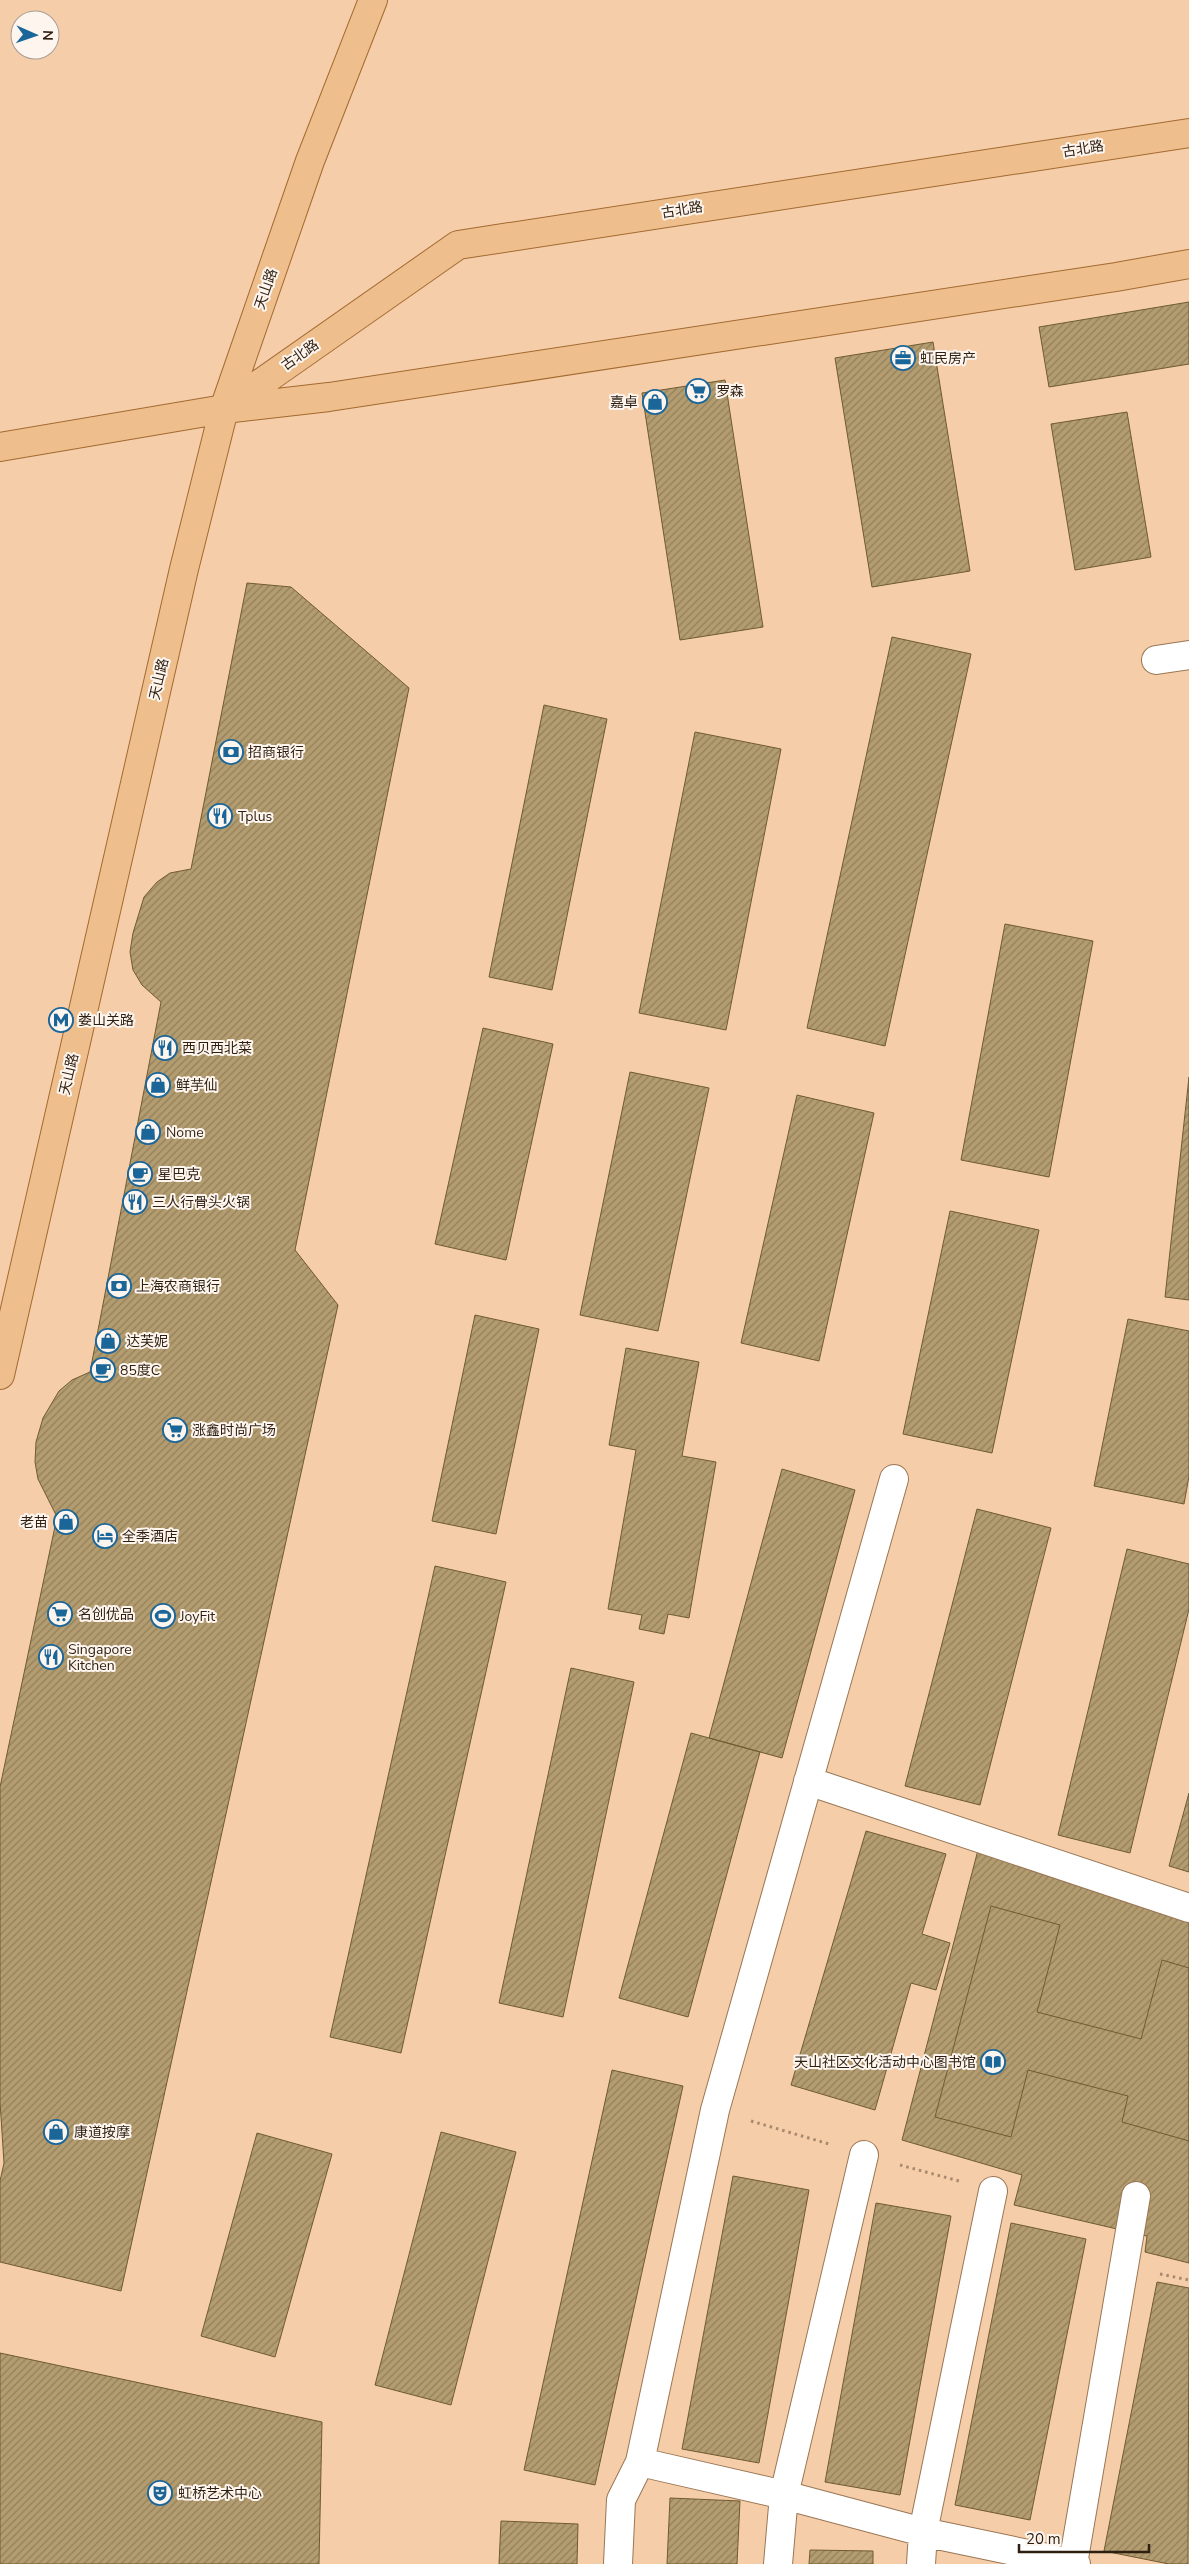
<svg xmlns="http://www.w3.org/2000/svg" width="1189" height="2564" font-family="'Nunito Sans','Noto Sans SC',sans-serif">
<style>
.building{fill:url(#building-hatch);stroke:#705b30}
.lines{fill:none;stroke-linecap:round;stroke-linejoin:round}
.minor-casing{stroke:#9b7654;stroke-width:30}
.major-casing{stroke:#a36a30;stroke-width:30}
.path{stroke:#a8896e;stroke-width:3;stroke-dasharray:2.5 4;stroke-linecap:butt}
.minor{stroke:#fff;stroke-width:28}
.major{stroke:#eebe8c;stroke-width:28}
.labels{text-anchor:middle;dominant-baseline:central;stroke-width:4;stroke-linejoin:round;paint-order:stroke}
.street-label{font-size:14px;fill:#2e1f11;stroke:#fdf5ee}
.poi-label{font-size:14px;fill:#2e1f11;stroke:#fdf5ee;text-anchor:start}
</style>
<defs>
<pattern id="building-hatch" width="6" height="6" patternUnits="userSpaceOnUse" patternTransform="scale(1.25)"><rect width="6" height="6" fill="#b39c6f"/><path d="M-1 1l2-2M0 6l6-6M5 7l2-2" fill="none" stroke="#927f5a"/></pattern>
</defs>
<rect width="100%" height="100%" fill="#f5cda9"/>
<path class="building" d="M1189 302V364L1049 387 1039 327Z
M933 342 970 571 872 587 835 358Z
M725 380 763 627 680 640 642 393Z
M1127 412 1151 557 1075 570 1051 424Z
M247 583 291 587 409 688 295 1250 338 1305 121 2291 0 2262V2181L4 2163 0 2102V1787L57 1517 38 1479 35 1462 36 1442 43 1418 59 1391 72 1380 90 1372 161 1002 142 985 133 970 130 952 133 933 144 897 157 882 170 873 191 869Z
M892 637 971 654 885 1046 807 1028Z
M544 705 607 719 552 990 489 977Z
M695 732 781 749 726 1030 639 1013Z
M1005 924 1093 941 1049 1177 961 1160Z
M483 1028 553 1044 506 1260 435 1244Z
M630 1072 709 1088 658 1331 580 1315Z
M1189 1077V1300L1165 1297Z
M797 1095 874 1113 819 1361 741 1343Z
M950 1211 1039 1230 992 1453 903 1434Z
M475 1315 539 1329 496 1534 432 1521Z
M1128 1319 1189 1331V1476L1184 1504 1094 1486Z
M626 1348 699 1362 682 1456 716 1462 689 1618 668 1614 664 1634 639 1629 642 1615 608 1609 636 1450 609 1445Z
M782 1469 855 1490 782 1758 709 1738Z
M977 1509 1051 1528 980 1805 905 1786Z
M1127 1549 1189 1564V1609L1130 1853 1058 1835Z
M435 1566 506 1582 401 2053 330 2037Z
M571 1668 634 1682 563 2017 499 2003Z
M691 1733 760 1752 688 2017 619 1998Z
M1189 1793V1872L1169 1866Z
M866 1831 946 1854 922 1934 950 1943 936 1990 911 1983 875 2110 791 2085Z
M978 1850 1189 1918V2263L1145 2252 1147 2236 1014 2205 1022 2175 902 2140Z
M991 1906 1060 1925 1037 2012 1141 2039 1162 1960 1189 1968V2141L1122 2122 1128 2096 1028 2070 1011 2137 935 2117Z
M612 2070 683 2086 595 2485 524 2470Z
M441 2132 516 2152 451 2405 375 2385Z
M257 2133 332 2154 275 2357 201 2336Z
M733 2176 809 2190 759 2463 682 2449Z
M876 2203 951 2216 900 2495 825 2482Z
M1011 2223 1086 2239 1030 2520 955 2505Z
M1157 2282 1189 2288 1188 2564H1169L1104 2551Z
M0 2353 322 2422 319 2564H0Z
M670 2498 740 2501 737 2564H667Z
M501 2521 578 2524 577 2564H499Z
M810 2550 873 2551V2564H809Z"/>
<g class="lines">
<defs>
<path id="minor" d="M1156 660 1189 655
M808 1781 1189 1908
M640 2462 784 2495 923 2532 1076 2564
M618 2564 621 2500 640 2462 715 2110 894 1479
M778 2564 784 2495 864 2155
M921 2564 923 2532 993 2191
M1073 2564 1136 2196"/>
<path id="major" d="M228 406 458 245 1189 133
M0 447 224 409 329 397 1116 277 1189 264
M0 1375 184 569 224 409 310 161 373 0"/>
</defs>
<use href="#minor" class="minor-casing"/>
<use href="#major" class="major-casing"/>
<path class="path" d="M751 2121 829 2144
M900 2165 959 2181
M1160 2274 1189 2280"/>
<use href="#minor" class="minor"/>
<use href="#major" class="major"/>
</g>
<defs>
<symbol id="office-ring" viewBox="-11 -11 22 22"><circle r="9.5" fill="#fdf5ee" stroke="#1b6699" stroke-width="1.5"/><path d="M-6-3h4V-5.5h4V-3h4V5H-6ZM-1-4.5V-3h2v-1.5ZM-6 0V1H6V0Z" fill="#1b6699"/></symbol>
<symbol id="supermarket-ring" viewBox="-11 -11 22 22"><circle r="9.5" fill="#fdf5ee" stroke="#1b6699" stroke-width="1.5"/><path d="M-6-5.5h2.5l.6 2H6L4.5 2H-2.5L-4.4-4H-6ZM-1.5 3.2a1.3 1.3 0 1 0 .1 0ZM3 3.2a1.3 1.3 0 1 0 .1 0Z" fill="#1b6699"/></symbol>
<symbol id="shop-ring" viewBox="-11 -11 22 22"><circle r="9.5" fill="#fdf5ee" stroke="#1b6699" stroke-width="1.5"/><path d="M-5-2.5h2.3a2.7 3.5 0 0 1 5.4 0H5L5.5 6h-11ZM-1.5-2.5h3a1.5 2.3 0 0 0-3 0Z" fill="#1b6699"/></symbol>
<symbol id="bank-ring" viewBox="-11 -11 22 22"><circle r="9.5" fill="#fdf5ee" stroke="#1b6699" stroke-width="1.5"/><path d="M-6-4H6V4H-6ZM0-2.3a2.3 2.3 0 1 0 0 4.6a2.3 2.3 0 1 0 0-4.6Z" fill="#1b6699"/></symbol>
<symbol id="restaurant-ring" viewBox="-11 -11 22 22"><circle r="9.5" fill="#fdf5ee" stroke="#1b6699" stroke-width="1.5"/><path d="M-5-6h1v4h1v-4h1v4h1v-4h1v5L-1.5 .5V6h-2V.5L-5-1ZM5-6V6H3V1.5H1.5Q1.5-4 5-6Z" fill="#1b6699"/></symbol>
<symbol id="metro-ring" viewBox="-11 -11 22 22"><circle r="9.5" fill="#fdf5ee" stroke="#1b6699" stroke-width="1.5"/><path d="M-5.5 5V-5H-3L0 0L3-5H5.5V5H3V-.5L0 4L-3-.5V5Z" fill="#1b6699"/></symbol>
<symbol id="cafe-ring" viewBox="-11 -11 22 22"><circle r="9.5" fill="#fdf5ee" stroke="#1b6699" stroke-width="1.5"/><path d="M-5.5-4.5H6V0H3Q3 3.5 0 3.5H-2.5Q-5.5 3.5-5.5 0ZM3-3.2v2h1.7v-2ZM-6 4.5H4V6H-6Z" fill="#1b6699"/></symbol>
<symbol id="hotel-ring" viewBox="-11 -11 22 22"><circle r="9.5" fill="#fdf5ee" stroke="#1b6699" stroke-width="1.5"/><path d="M-6-4.5h1.5V1H6V5H4.5V3h-9V5H-6ZM-4 0a1.8 1.8 0 1 1 3.6 0ZM.5 0V-2.5h3Q6-2.5 6 0Z" fill="#1b6699"/></symbol>
<symbol id="stadium-ring" viewBox="-11 -11 22 22"><circle r="9.5" fill="#fdf5ee" stroke="#1b6699" stroke-width="1.5"/><path d="M0-5a6.5 5 0 1 0 0 10a6.5 5 0 1 0 0-10ZM-3.5-1.8h7v3.6h-7Z" fill="#1b6699"/></symbol>
<symbol id="library-ring" viewBox="-11 -11 22 22"><circle r="9.5" fill="#fdf5ee" stroke="#1b6699" stroke-width="1.5"/><path d="M-6-4Q-3-5.5-.7-3.5V5Q-3 3-6 4ZM6-4Q3-5.5 .7-3.5V5Q3 3 6 4Z" fill="#1b6699"/></symbol>
<symbol id="theatre-ring" viewBox="-11 -11 22 22"><circle r="9.5" fill="#fdf5ee" stroke="#1b6699" stroke-width="1.5"/><path d="M-5-5.5Q0-4 5-5.5V0Q5 5 0 6Q-5 5-5 0ZM-3.3-2.5H-1v1.5H-3.3ZM1-2.5H3.3v1.5H1ZM-2.8 1Q0 5.5 2.8 1Z" fill="#1b6699"/></symbol>
</defs>
<g fill-rule="evenodd">
<use href="#office-ring" x="889" y="344" width="28" height="28"/>
<use href="#supermarket-ring" x="684" y="377" width="28" height="28"/>
<use href="#shop-ring" x="641" y="388" width="28" height="28"/>
<use href="#bank-ring" x="217" y="738" width="28" height="28"/>
<use href="#restaurant-ring" x="206" y="802" width="28" height="28"/>
<use href="#metro-ring" x="47" y="1006" width="28" height="28"/>
<use href="#restaurant-ring" x="151" y="1034" width="28" height="28"/>
<use href="#shop-ring" x="144" y="1071" width="28" height="28"/>
<use href="#shop-ring" x="134" y="1118" width="28" height="28"/>
<use href="#cafe-ring" x="126" y="1160" width="28" height="28"/>
<use href="#restaurant-ring" x="121" y="1188" width="28" height="28"/>
<use href="#bank-ring" x="105" y="1272" width="28" height="28"/>
<use href="#shop-ring" x="94" y="1327" width="28" height="28"/>
<use href="#cafe-ring" x="89" y="1356" width="28" height="28"/>
<use href="#supermarket-ring" x="161" y="1416" width="28" height="28"/>
<use href="#shop-ring" x="52" y="1508" width="28" height="28"/>
<use href="#hotel-ring" x="91" y="1522" width="28" height="28"/>
<use href="#supermarket-ring" x="46" y="1600" width="28" height="28"/>
<use href="#stadium-ring" x="149" y="1602" width="28" height="28"/>
<use href="#restaurant-ring" x="37" y="1643" width="28" height="28"/>
<use href="#library-ring" x="979" y="2048" width="28" height="28"/>
<use href="#shop-ring" x="42" y="2118" width="28" height="28"/>
<use href="#theatre-ring" x="146" y="2479" width="28" height="28"/>
</g>
<g class="labels">
<g class="street-label">
<text transform="translate(1083 149) rotate(-9)">古北路</text>
<text transform="translate(682 210) rotate(-9)">古北路</text>
<text transform="translate(266 289) rotate(-71)">天山路</text>
<text transform="translate(300 355) rotate(-35)">古北路</text>
<text transform="translate(159 679) rotate(-77)">天山路</text>
<text transform="translate(69 1074) rotate(-77)">天山路</text>
</g>
<g class="poi-label">
<text x="920" y="358">虹民房产</text>
<text x="716" y="391">罗森</text>
<text x="638" y="402" text-anchor="end">嘉卓</text>
<text x="248" y="752">招商银行</text>
<text x="238" y="816">Tplus</text>
<text x="78" y="1020">娄山关路</text>
<text x="182" y="1048">西贝西北菜</text>
<text x="176" y="1085">鲜芋仙</text>
<text x="166" y="1132">Nome</text>
<text x="158" y="1174">星巴克</text>
<text x="152" y="1202">三人行骨头火锅</text>
<text x="136" y="1286">上海农商银行</text>
<text x="126" y="1341">达芙妮</text>
<text x="120" y="1370">85度C</text>
<text x="192" y="1430">涨鑫时尚广场</text>
<text x="48" y="1522" text-anchor="end">老苗</text>
<text x="122" y="1536">全季酒店</text>
<text x="78" y="1614">名创优品</text>
<text x="180" y="1616">JoyFit</text>
<text x="68" y="1649">Singapore<tspan x="68" dy="16">Kitchen</tspan></text>
<text x="976" y="2062" text-anchor="end">天山社区文化活动中心图书馆</text>
<text x="74" y="2132">康道按摩</text>
<text x="178" y="2493">虹桥艺术中心</text>
</g>
</g>
<g transform="translate(35 35) rotate(92)"><circle r="24" fill="#fdf5ee" stroke="#aa9f96"/>
<path d="M0-4L9 19L0 12L-9 19Z" fill="#1b6699"/>
<text y="-8" font-size="14" font-weight="bold" text-anchor="middle" fill="#2e1f11">N</text>
</g>
<path d="M1019 2544v8h130v-8" fill="none" stroke="#2e1f11" stroke-width="2.5"/>
<text x="1026" y="2544" font-size="15" fill="#2e1f11" stroke="#fdf5ee" stroke-width="4" paint-order="stroke">20 m</text>
</svg>
